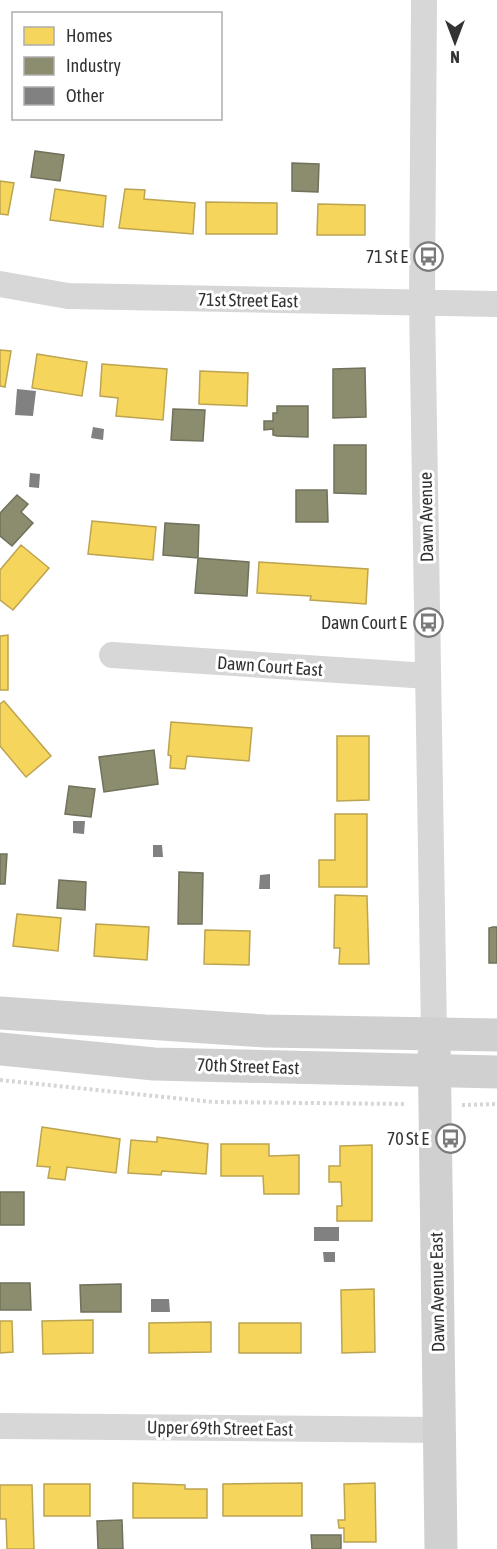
<svg xmlns="http://www.w3.org/2000/svg" width="497" height="1549" font-family="'Asap Condensed',sans-serif">
<style>
.homes{fill:#f6d55c;stroke:#bca450;stroke-width:1.5}
.industry{fill:#8c8c6e;stroke:#71715c;stroke-width:1.5}
.building{fill:#818181}
.lines{fill:none;stroke-linecap:round;stroke-linejoin:round}
.path{stroke:#d6d6d6;stroke-width:4;stroke-dasharray:3 3;stroke-linecap:butt}
.street{stroke:#d7d7d7;stroke-width:26}
.secondary{stroke:#d0d0d0;stroke-width:33}
.labels{text-anchor:middle;dominant-baseline:central;stroke-width:6;stroke-linejoin:round;paint-order:stroke}
.poi-label{font-size:18px;fill:#333;stroke:#fff;text-anchor:end}
.street-label{font-size:18px;fill:#333;stroke:#fff}
</style>
<rect width="100%" height="100%" fill="#fff"/>
<path class="homes" d="M0 181 14 183 8 215 0 214Z
M55 189 106 196 103 227 50 220Z
M125 189 145 190 144 199 195 203 193 234 119 228Z
M206 202 277 203V234H206Z
M318 204 365 205V235H317Z
M0 350 11 351 5 387 0 386Z
M37 354 87 362 82 396 32 388Z
M102 364 167 369 163 420 116 416 118 398 100 396Z
M200 371 248 373 247 406 199 404Z
M92 521 156 527 153 560 88 554Z
M21 545 49 568 13 610 0 600V570Z
M259 562 368 569 366 604 310 600 311 596 257 593Z
M8 635V690H0V636Z
M4 701 51 756 26 777 0 746V704Z
M171 722 252 728 249 761 187 756 185 769 170 768 171 756 168 755Z
M337 736H369V800L337 801Z
M335 814H367V887H319V860H335Z
M335 895 367 896 369 964H339L340 948H334Z
M17 914 61 918 58 951 13 946Z
M96 924 149 927 147 960 94 956Z
M205 930 250 931 249 965 204 964Z
M42 1127 120 1139 116 1173 67 1167 65 1180 48 1178 50 1167 37 1166Z
M157 1137 208 1144 206 1174 162 1171 161 1175 128 1173 131 1140 157 1142Z
M221 1144H269V1156L299 1155V1194H264L263 1176H221Z
M372 1145V1221H337V1206H342L341 1182H329V1166H340V1146Z
M374 1289 375 1352 342 1353 341 1290Z
M93 1320V1353L43 1354 42 1321Z
M0 1321H12L13 1352 0 1353Z
M211 1322V1352L149 1353V1323Z
M239 1323H301V1353H239Z
M133 1483 185 1485V1489H207V1518H133Z
M302 1483V1516H223V1484Z
M375 1483 376 1542H344V1528H339L338 1520H345L344 1484Z
M44 1484H90V1516H44Z
M0 1485H32L34 1549H7L6 1519H0Z"/>
<path class="industry" d="M35 151 64 155 60 181 31 177Z
M292 163 319 164 318 192 292 191Z
M365 368 366 417 333 418V369Z
M277 406H308V437L277 436 273 435V429L264 430V421H273V413H277Z
M173 409 205 410 203 441 171 440Z
M334 445H366V494L334 493Z
M296 490H327L328 522H296Z
M17 495 28 504 21 512 33 523 12 546 0 536V513Z
M165 523 199 525 198 558 163 555Z
M198 558 249 562 247 596 195 593Z
M154 750 158 784 104 792 99 757Z
M69 786 95 789 91 817 65 814Z
M0 854H7L5 884H0Z
M179 872 203 873 202 924H178Z
M59 880 86 882 85 910 57 908Z
M493 927H497V963H489V928Z
M0 1192H24V1225H0Z
M0 1283H30L31 1310H0Z
M121 1284V1312H81L80 1285Z
M122 1520 123 1549H98L97 1521Z
M311 1535H341V1549H312Z"/>
<path class="building" d="M17 389 36 391 33 416 15 415Z
M93 427 104 429 103 440 91 438Z
M30 473 40 474 39 488 29 487Z
M73 821H85L84 834 73 833Z
M153 845H162L163 857H153Z
M270 874V889H259L260 875Z
M314 1227H339V1241H314Z
M323 1252H335V1262H324Z
M151 1299H169L170 1312H151Z"/>
<g class="lines">
<path class="path" d="M0 1080 213 1102 406 1104
M462 1105 497 1104"/>
<path class="street" d="M424 0 422 303 434 1034
M0 284 68 296 497 304
M112 655 428 676
M0 1426 440 1430"/>
<path class="secondary" d="M0 1013 265 1031 497 1035
M434 1034 441 1549
M0 1049 154 1064 497 1072"/>
</g>
<defs>
<symbol id="bus-ring" viewBox="-11 -11 22 22"><circle r="9.5" fill="#fff" stroke="#7a7a7a" stroke-width="1.5"/><path d="M-5-6H5V4H4V6H2V4H-2V6H-4V4H-5ZM-3.5-4V0h7V-4ZM-3.5 1.2v1.5H-2V1.2ZM2 1.2v1.5H3.5V1.2Z" fill="#7a7a7a"/></symbol>
</defs>
<g fill-rule="evenodd">
<use href="#bus-ring" x="412" y="240" width="33" height="33"/>
<use href="#bus-ring" x="412" y="606" width="33" height="33"/>
<use href="#bus-ring" x="434" y="1122" width="33" height="33"/>
</g>
<g class="labels">
<g class="poi-label">
<text x="408" y="256">71 St E</text>
<text x="407" y="622">Dawn Court E</text>
<text x="429" y="1138">70 St E</text>
</g>
<g class="street-label">
<text transform="translate(248 300) rotate(1)">71st Street East</text>
<text transform="translate(426 517) rotate(-91)">Dawn Avenue</text>
<text transform="translate(270 666) rotate(4)">Dawn Court East</text>
<text transform="translate(248 1066) rotate(2)">70th Street East</text>
<text transform="translate(437 1292) rotate(-91)">Dawn Avenue East</text>
<text transform="translate(220 1428) rotate(1)">Upper 69th Street East</text>
</g>
</g>
<rect x="12" y="12" width="210" height="108" fill="#ffffff" stroke="#adadad" stroke-width="1.5"/>
<rect x="24" y="27" width="30" height="18" fill="#f6d55c" stroke="#adadad" stroke-width="1.5"/>
<text x="66" y="42" font-size="18" fill="#333333">Homes</text>
<rect x="24" y="57" width="30" height="18" fill="#8c8c6e" stroke="#adadad" stroke-width="1.5"/>
<text x="66" y="72" font-size="18" fill="#333333">Industry</text>
<rect x="24" y="87" width="30" height="18" fill="#818181" stroke="#adadad" stroke-width="1.5"/>
<text x="66" y="102" font-size="18" fill="#333333">Other</text>
<g transform="translate(455 42) rotate(180)" stroke="#ffffff" stroke-width="4.5" paint-order="stroke">
<path d="M0-4.5L10 22L0 15L-10 22Z" fill="#333333"/>
<text y="-9" font-size="16" font-weight="bold" text-anchor="middle" fill="#333333">N</text>
</g>
</svg>
